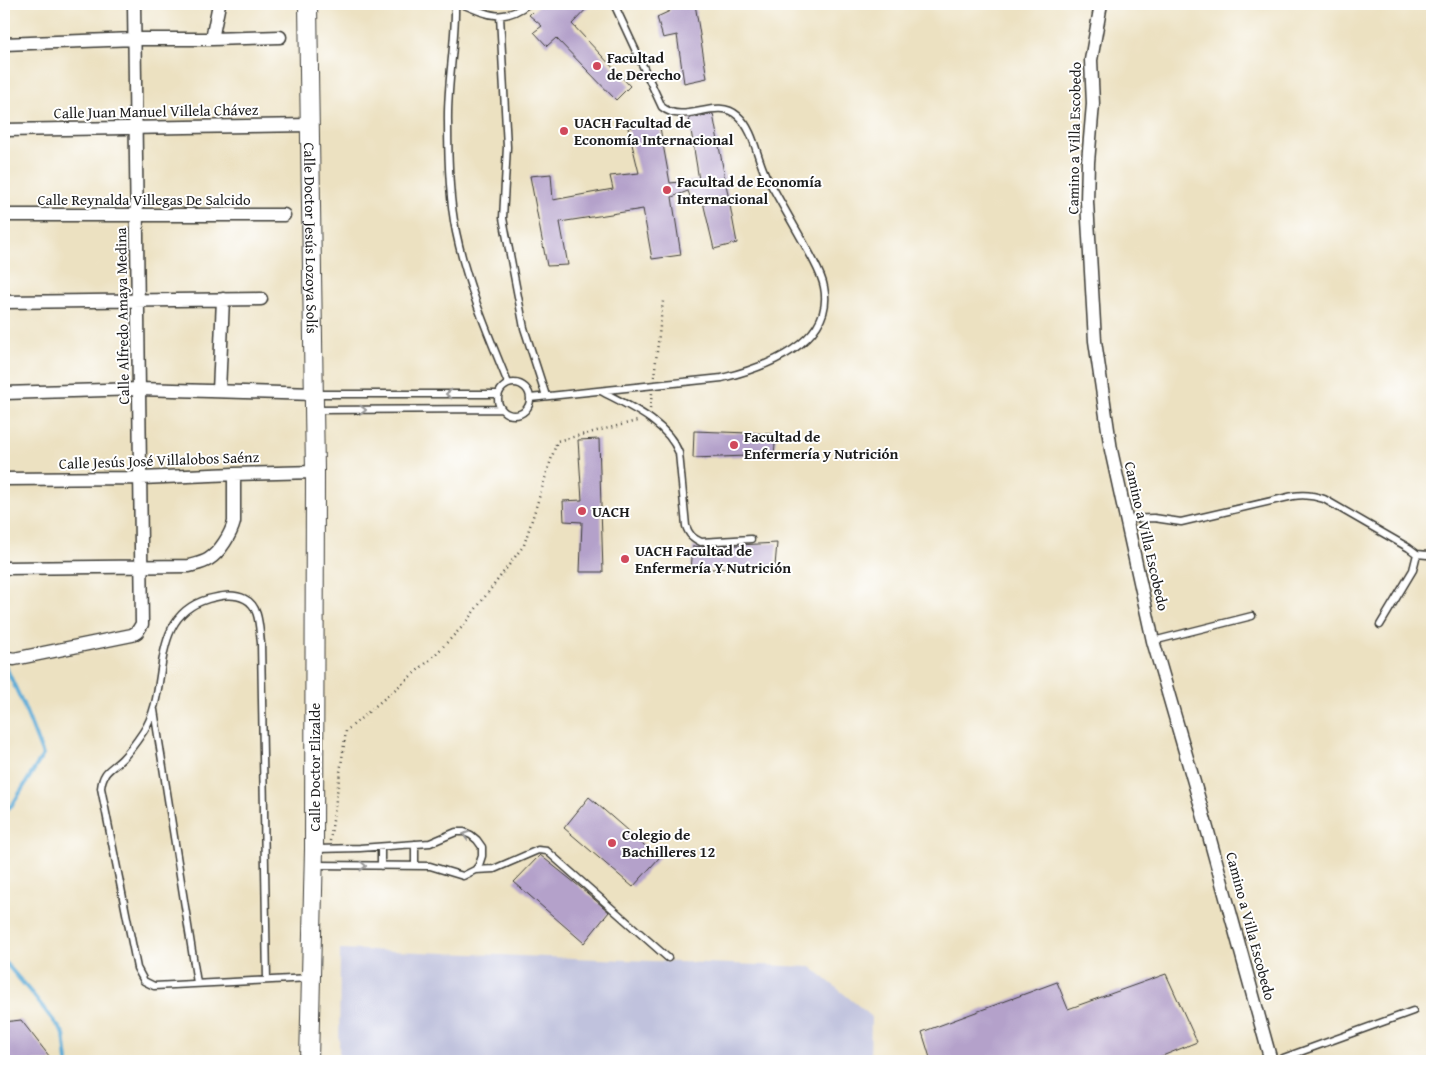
<svg xmlns="http://www.w3.org/2000/svg" width="1436" height="1065" font-family="'Gentium Book Plus',serif">
<style>
.industrial{fill:#c0c2dd}
.lines{fill:none;stroke-linecap:round;stroke-linejoin:round}
.stream{stroke:#5baad5;stroke-width:4}
.building{fill:#b4a1ca}
.lane-casing{stroke:#3b3a35;stroke-width:9}
.street-casing{stroke:#3b3a35;stroke-width:15}
.secondary-casing{stroke:#3b3a35;stroke-width:20}
.path{stroke:#3b3a35;stroke-width:2.5;stroke-dasharray:1 4;stroke-linecap:butt}
.lane{stroke:#fff;stroke-width:6}
.street{stroke:#fff;stroke-width:12}
.secondary{stroke:#fff;stroke-width:18}
.oneway{stroke:#999}
.poi-dot{fill:#d1495b;stroke:#fff;stroke-width:2}
.labels{text-anchor:middle;dominant-baseline:central;stroke-width:4;stroke-linejoin:round;paint-order:stroke}
.poi-label{font-size:15px;font-weight:bold;fill:#1c1c1c;stroke:#fff;text-anchor:start}
.street-label{font-size:15px;fill:#1c1c1c;stroke:#fff}
</style>
<rect width="100%" height="100%" fill="#fff"/>
<filter id="ink" filterUnits="userSpaceOnUse"><feTurbulence type="fractalNoise" baseFrequency=".02" numOctaves="2"/><feDisplacementMap in="SourceGraphic" scale="10" xChannelSelector="R" yChannelSelector="G"/><feConvolveMatrix kernelMatrix="1 2 1 2 8 2 1 2 1" color-interpolation-filters="sRGB"/></filter>
<filter id="wash" filterUnits="userSpaceOnUse"><feTurbulence type="fractalNoise" baseFrequency=".0096" numOctaves="4" result="noise"/><feDisplacementMap in="SourceGraphic" scale="20" xChannelSelector="R" yChannelSelector="G"/><feGaussianBlur stdDeviation="1.12" result="paint"/><feColorMatrix in="noise" values="0 0 0 0 0 0 0 0 0 0 0 0 0 0 0 0 0 1.4 0 .05"/><feComposite in="paint" operator="in"/></filter>
<g filter="url(#wash)">
<rect width="100%" height="100%" fill="#ece1c1"/>
<path class="industrial" d="M340 949 811 967 871 1016 870 1061H339Z"/>
<g class="lines">
<path class="stream" d="M4 663 23 704 43 755 13 804 4 812
M4 961 34 996 64 1034 67 1061"/>
</g>
<g id="blocks">
<path class="building" d="M540 4H555L559 7 563 4H591L572 24 630 86 616 100 556 38 547 46 534 32 542 26 529 15Z
M669 4H695L707 78 684 83 677 35 663 38 657 17 670 11Z
M713 114 737 243 714 249 703 202 693 204 688 191 672 197 681 255 652 259 643 209 560 222 568 265 547 266 530 176 551 174 553 200 613 189 610 176 639 173 628 128 659 122 670 183 699 180 689 118Z
M694 431 776 434 774 455 693 458Z
M599 439 603 572H580L582 522 564 521 563 501 582 500 578 440Z
M777 543 775 566 691 570 693 546 701 547Z
M589 797 659 858 633 887 564 828Z
M540 855 580 887 609 912 584 943 514 882Z
M1166 974 1197 1042 1150 1061H931L922 1032 1057 982 1068 1009Z
M21 1020 53 1061H4V1022Z"/>
</g>
</g>
<g filter="url(#ink)">
<use href="#blocks" fill-opacity="0" stroke="#3b3a35" stroke-width="1"/>
<g class="lines">
<defs>
<path id="lane" d="M455 4C456 43 447 82 448 122 448 156 449 198 456 232 467 285 488 334 508 383
M462 4C488 15 503 23 528 4
M500 16 507 147 503 218 524 328 546 396
M498 399a16 16 0 1 1 32 0a16 16 0 1 1-32 0Z
M601 391C629 406 667 422 679 453L686 526C689 535 693 538 701 542L751 539
M314 394H498
M530 398 722 378C763 368 835 343 824 287 822 276 816 266 811 256 799 234 786 212 774 190 771 185 767 179 765 174 756 155 754 130 738 116 716 96 685 126 662 107L614 4
M315 410 501 409
M1125 519 1154 518 1181 522 1293 496C1305 494 1313 495 1324 499L1409 548 1417 554 1413 570 1380 625
M1417 554 1427 555 1432 552
M1153 641 1252 616
M154 710 197 983
M415 844V866
M381 847V866
M316 849 360 848 430 843 456 832H464L471 835 477 840 482 847V856L479 865 475 870 463 876 430 866 316 865
M475 870 494 869 538 850 547 851 668 958
M267 980 261 643C259 628 260 606 245 599 233 593 220 596 208 599 146 617 172 690 143 732 137 741 130 751 122 759 111 770 103 770 101 788L137 968 144 981 154 986 310 978
M1275 1061 1413 1011"/>
<path id="street" d="M1101 4 1091 60 1093 104 1088 162 1087 202 1095 341 1111 450 1153 641 1200 803 1271 1061
M212 39 219 4
M4 44 135 39H212L280 37
M4 130 310 125
M4 215H284
M4 302 261 299
M219 391 223 299
M4 393 139 389 314 394
M4 479 141 478 234 474 315 472
M4 568 189 566C196 564 203 563 209 559 220 552 231 534 234 522V474
M4 657 14 659 132 635 137 632 142 624 134 4"/>
<g id="secondary">
<path id="s1" d="M308 4 315 472 314 849 309 1061"/>
</g>
</defs>
<use href="#lane" class="lane-casing"/>
<use href="#street" class="street-casing"/>
<use href="#secondary" class="secondary-casing"/>
<path class="path" d="M654 377 663 301
M650 409 652 393
M330 841 346 731 431 659 463 626 524 545 557 441 637 421"/>
<use href="#lane" class="lane"/>
<use href="#street" class="street"/>
<use href="#secondary" class="secondary"/>
</g>
<defs><path id="oneway-chevron" d="M-2-3.5L2.5 0L-2 3.5" fill="none" stroke-width="1.6" stroke-linecap="round" stroke-linejoin="round" transform="scale(1.25)"/></defs>
<g class="oneway">
<use href="#oneway-chevron" transform="translate(449 394) rotate(-180)"/>
<use href="#oneway-chevron" transform="translate(363 410)"/>
<use href="#oneway-chevron" transform="translate(466 835) rotate(-163)"/>
<use href="#oneway-chevron" transform="translate(363 866) rotate(1)"/>
</g>
</g>
<g class="poi-dot">
<circle cx="597" cy="66" r="5"/>
<circle cx="564" cy="131" r="5"/>
<circle cx="667" cy="190" r="5"/>
<circle cx="734" cy="445" r="5"/>
<circle cx="582" cy="511" r="5"/>
<circle cx="625" cy="559" r="5"/>
<circle cx="612" cy="843" r="5"/>
</g>
<g class="labels">
<g class="poi-label">
<text x="607" y="57">Facultad<tspan x="607" dy="17">de Derecho</tspan></text>
<text x="574" y="122">UACH Facultad de<tspan x="574" dy="17">Economía Internacional</tspan></text>
<text x="677" y="181">Facultad de Economía<tspan x="677" dy="17">Internacional</tspan></text>
<text x="744" y="436">Facultad de<tspan x="744" dy="17">Enfermería y Nutrición</tspan></text>
<text x="592" y="511">UACH</text>
<text x="635" y="550">UACH Facultad de<tspan x="635" dy="17">Enfermería Y Nutrición</tspan></text>
<text x="622" y="834">Colegio de<tspan x="622" dy="17">Bachilleres 12</tspan></text>
</g>
<g class="street-label">
<text transform="translate(156 111) rotate(-1)">Calle Juan Manuel Villela Chávez</text>
<text transform="translate(1074 138) rotate(-89)">Camino a Villa Escobedo</text>
<text x="144" y="199">Calle Reynalda Villegas De Salcido</text>
<text stroke="none"><textPath href="#s1" startOffset="234">Calle Doctor Jesús Lozoya Solís</textPath></text>
<text transform="translate(122 316) rotate(-91)">Calle Alfredo Amaya Medina</text>
<text transform="translate(159 460) rotate(-2)">Calle Jesús José Villalobos Saénz</text>
<text transform="translate(1147 536) rotate(77)">Camino a Villa Escobedo</text>
<text transform="translate(314 767) rotate(-90)">Calle Doctor Elizalde</text>
<text transform="translate(1251 926) rotate(75)">Camino a Villa Escobedo</text>
</g>
</g>
<rect width="1436" height="1065" fill="none" stroke="#fff" stroke-width="20"/>
</svg>
